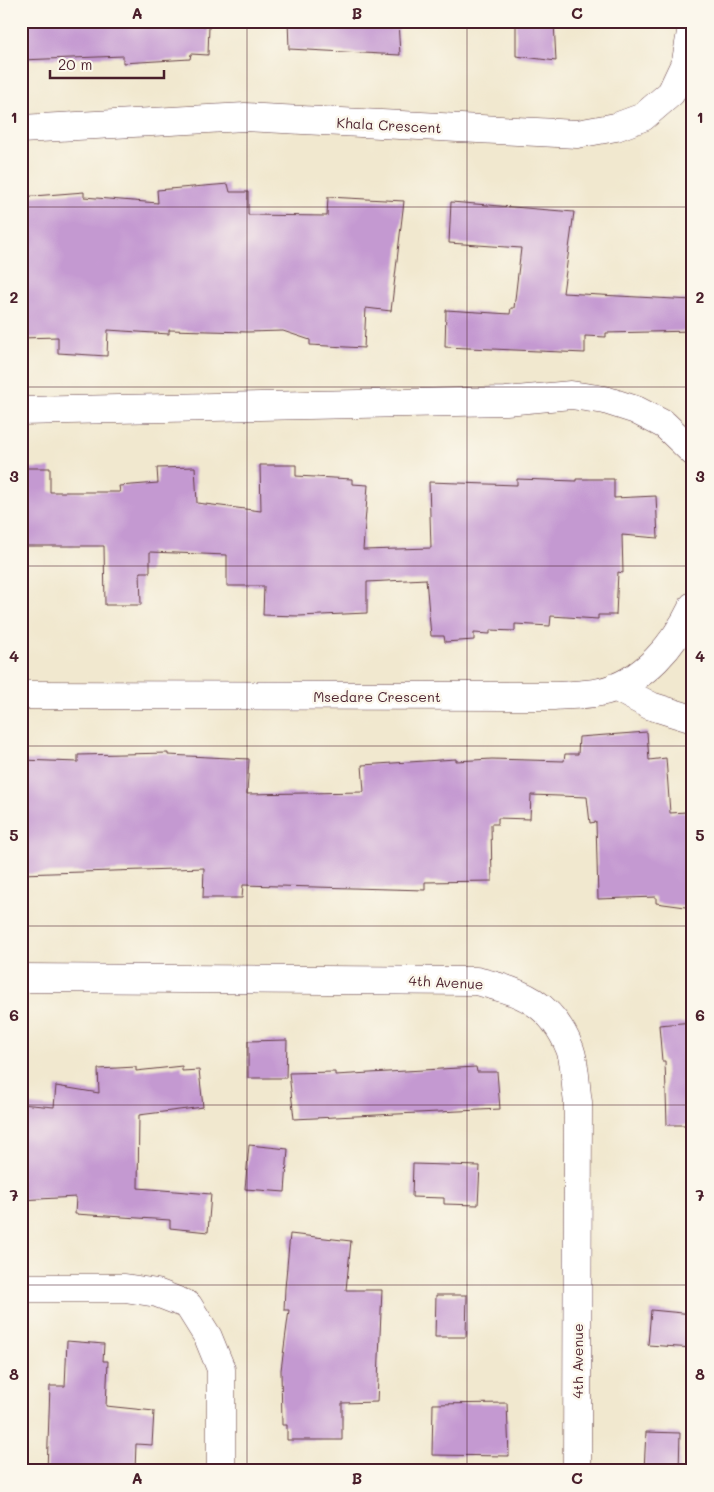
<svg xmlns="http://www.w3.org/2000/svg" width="714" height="1492" font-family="Mali,sans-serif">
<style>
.building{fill:#c499d1}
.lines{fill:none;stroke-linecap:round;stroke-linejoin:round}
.street-casing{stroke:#633d44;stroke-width:29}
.street{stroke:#fff;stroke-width:28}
.grid{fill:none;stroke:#4a1f2b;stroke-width:1;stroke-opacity:0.55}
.labels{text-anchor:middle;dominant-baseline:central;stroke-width:5;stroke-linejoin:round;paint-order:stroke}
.street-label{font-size:14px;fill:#4a1f2b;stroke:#fbf7ec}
.neatline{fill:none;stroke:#4a1f2b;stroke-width:2}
.grid-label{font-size:16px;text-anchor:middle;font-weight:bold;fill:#4a1f2b}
</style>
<rect width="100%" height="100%" fill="#fbf7ec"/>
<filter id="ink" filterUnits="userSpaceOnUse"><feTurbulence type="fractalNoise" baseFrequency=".02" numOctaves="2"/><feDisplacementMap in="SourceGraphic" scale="10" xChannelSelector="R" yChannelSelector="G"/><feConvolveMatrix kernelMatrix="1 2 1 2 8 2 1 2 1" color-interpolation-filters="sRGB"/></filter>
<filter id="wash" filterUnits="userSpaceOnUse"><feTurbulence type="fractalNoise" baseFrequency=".0096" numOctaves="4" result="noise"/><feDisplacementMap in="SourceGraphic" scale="20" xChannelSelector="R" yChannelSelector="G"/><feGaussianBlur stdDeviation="1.12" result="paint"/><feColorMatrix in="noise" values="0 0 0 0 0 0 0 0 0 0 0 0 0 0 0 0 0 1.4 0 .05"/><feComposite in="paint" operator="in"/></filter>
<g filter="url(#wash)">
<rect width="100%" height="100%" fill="#f1e8cf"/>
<g id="blocks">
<path class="building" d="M21 21H203V26H209L208 55 191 54 190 59 123 63V56L21 60Z
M288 21H398L400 55 289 49Z
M516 21H554L556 61 516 56Z
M228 184 230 192H248V215L327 216 328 197 404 201 391 311 366 308 364 348 310 345V340L283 331 248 332 169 330V334L108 330 107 356 58 353V337L21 338V197L84 192V197L158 203 157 190Z
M451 202 574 212 563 293 693 300V331L606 333V337L585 336V353L445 347 446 310 510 314 511 308H514L521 248 449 243Z
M260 465H296V476L352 479V484L368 485 363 550 431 548 429 482 517 485V479L576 481V479H614V498L656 496 658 538 622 535 623 573 618 572 616 615H598V619L551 616 550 626 515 624V631L490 630V634L474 633V640L445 642 444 636H431L426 579 367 582V613L299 616 263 615 264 586H227V555L150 552V572H140L141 605H105L104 546H21V468H50V492H120L119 486 158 483 157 468 195 467 197 503 261 511Z
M647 732 649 760 666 758 670 813 686 812 693 872V908L656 903V897L598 899 596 822 590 823 587 797 531 795 530 819 498 818V824H491L492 881 425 882V890L243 885 242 898H203L204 868 21 874V760L78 762V755L168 753V755L249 759 247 794 364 792 362 765 456 759V761L492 759 564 761 565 754H578L579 737Z
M693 1022V1125H667L665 1061H662L659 1025Z
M287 1040 286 1078H248V1041Z
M182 1066V1071L199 1070 203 1107 139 1115 138 1188 211 1194 208 1232 170 1228V1220L75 1214 76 1197 21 1200V1104L54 1107 56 1086 99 1093 98 1069 136 1067V1071Z
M476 1067 477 1072H497L500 1109 294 1119 289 1073 335 1072V1075Z
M249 1145 288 1149 285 1192 245 1189Z
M413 1164 480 1166 478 1205 444 1204V1198L412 1197Z
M290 1234 351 1241 346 1290H382L377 1402 342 1403V1440H287V1425H282L281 1370 289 1310H284L285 1288Z
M436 1295H467L466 1337H435Z
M651 1310 693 1314V1348L648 1345Z
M67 1341 104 1344 103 1361H108L106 1406 154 1411 152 1445 136 1444 135 1471H47L50 1386H65Z
M507 1403 509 1456 432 1455 433 1404Z
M646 1432 680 1433 679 1471 644 1470Z"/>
</g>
</g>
<g filter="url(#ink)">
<use href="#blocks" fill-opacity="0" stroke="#633d44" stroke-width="1"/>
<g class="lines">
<defs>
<path id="street" d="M21 129 245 117 577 134 616 127 643 117 671 93 686 61 693 21
M21 411 506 401 571 395 605 400 636 410 665 425 693 452
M615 687 651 706 693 719
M21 695 554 696C569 695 585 695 600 692 643 683 675 644 693 606
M21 978 476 981C521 991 552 1003 570 1049 576 1065 575 1086 578 1102L577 1471
M21 1288H125L157 1293 188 1305 208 1337 221 1369V1471"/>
</defs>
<use href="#street" class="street-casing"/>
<use href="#street" class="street"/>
</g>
</g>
<path class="grid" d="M247 21V1471M467 21V1471M21 207H693M21 387H693M21 566H693M21 746H693M21 926H693M21 1105H693M21 1285H693"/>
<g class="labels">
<g class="street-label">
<text transform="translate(389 125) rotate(3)">Khala Crescent</text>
<text x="377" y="696">Msedare Crescent</text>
<text transform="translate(446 982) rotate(3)">4th Avenue</text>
<text transform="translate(577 1361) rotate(-90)">4th Avenue</text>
</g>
</g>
<rect width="714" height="1492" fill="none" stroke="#fbf7ec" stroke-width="55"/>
<path d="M50 70v8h114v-8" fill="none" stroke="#4a1f2b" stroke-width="2.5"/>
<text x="58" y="70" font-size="15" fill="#4a1f2b" stroke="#fbf7ec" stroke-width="4" paint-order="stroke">20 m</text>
<rect x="28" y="28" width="658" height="1436" class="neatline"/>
<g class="grid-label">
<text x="137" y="19">A</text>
<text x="357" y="19">B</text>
<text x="577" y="19">C</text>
<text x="14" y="123">1</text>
<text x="700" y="123">1</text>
<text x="14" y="303">2</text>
<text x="700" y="303">2</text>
<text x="14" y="482">3</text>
<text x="700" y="482">3</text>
<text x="14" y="662">4</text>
<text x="700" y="662">4</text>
<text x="14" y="841">5</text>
<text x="700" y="841">5</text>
<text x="14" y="1021">6</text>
<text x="700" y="1021">6</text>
<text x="14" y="1201">7</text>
<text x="700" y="1201">7</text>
<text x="14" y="1380">8</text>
<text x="700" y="1380">8</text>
<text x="137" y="1484">A</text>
<text x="357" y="1484">B</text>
<text x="577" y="1484">C</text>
</g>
</svg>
